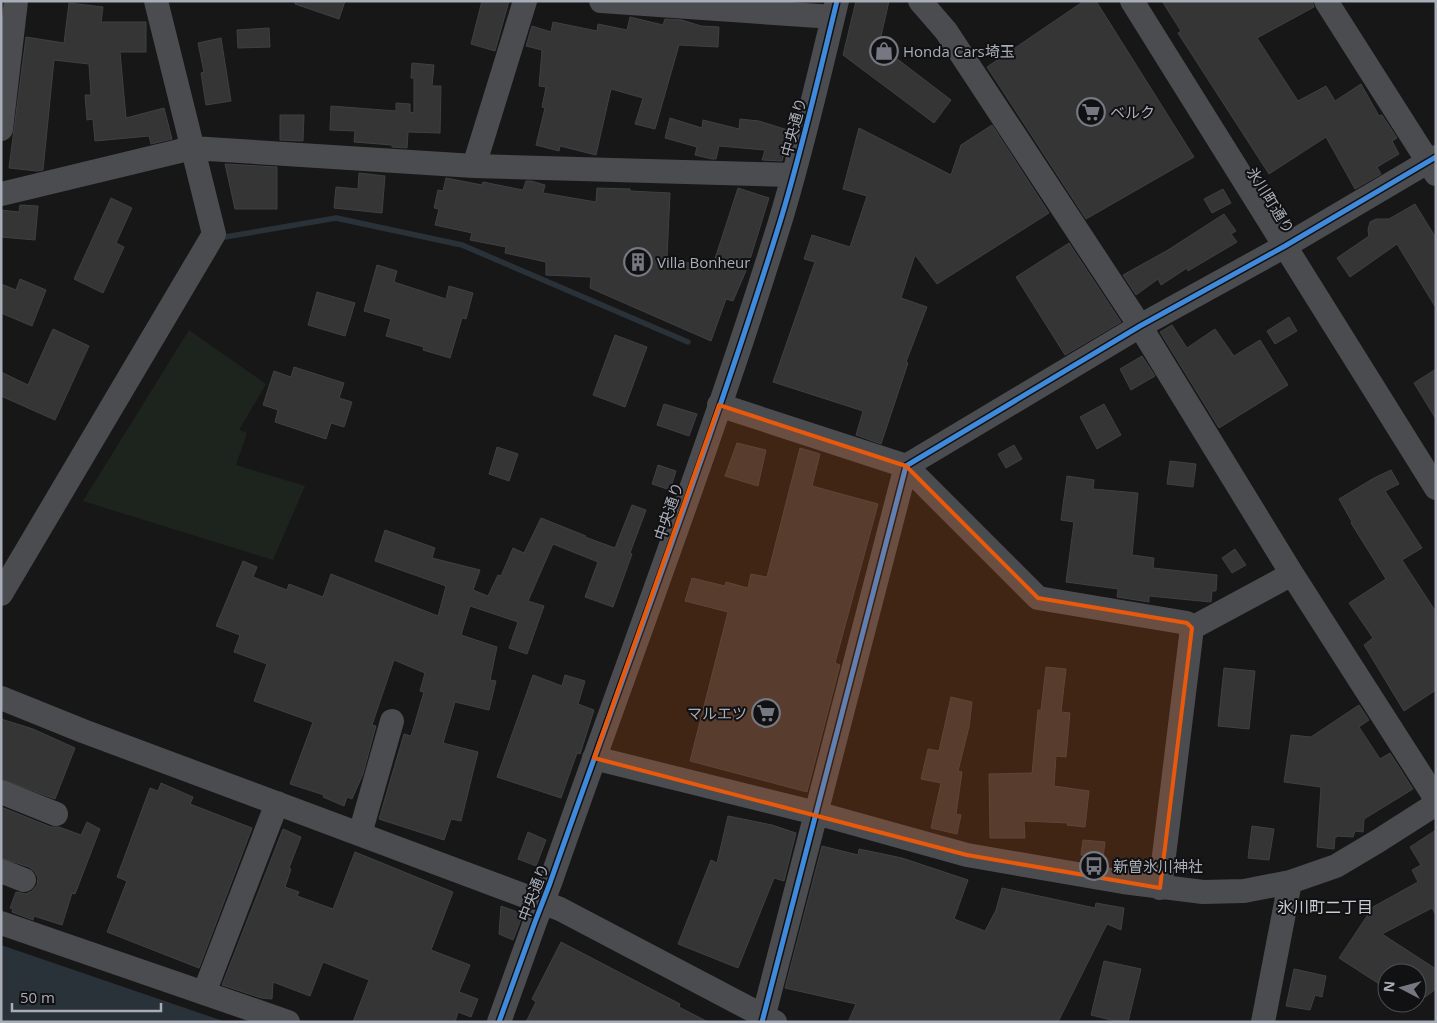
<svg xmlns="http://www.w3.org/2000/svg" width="1437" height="1023" font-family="'Open Sans','Noto Sans JP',sans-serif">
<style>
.green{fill:#1d241e}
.water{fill:#2a3239}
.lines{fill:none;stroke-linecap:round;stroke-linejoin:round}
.stream{stroke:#2a3239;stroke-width:5.5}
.building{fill:#353536;stroke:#3f4043}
.minor{stroke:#4b4c50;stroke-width:24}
.cycleway-casing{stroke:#111113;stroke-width:8}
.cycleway{stroke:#408adc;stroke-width:5}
.marked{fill:#e8590c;fill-opacity:0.2;stroke:#e8590c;stroke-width:4;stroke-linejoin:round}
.labels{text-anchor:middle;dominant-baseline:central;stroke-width:4;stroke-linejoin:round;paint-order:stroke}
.poi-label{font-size:15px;fill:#a8adb8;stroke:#111113;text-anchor:start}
.street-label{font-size:15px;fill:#a8adb8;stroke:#111113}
.neighbourhood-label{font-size:16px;fill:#c9ccd4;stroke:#111113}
</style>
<rect width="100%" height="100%" fill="#171717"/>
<path class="green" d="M189 330 266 384 239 430 247 433 236 465 305 486 273 560 83 501Z"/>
<path class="water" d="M1 945 226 1022H1Z"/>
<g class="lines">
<path class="stream" d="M219 238 336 218 462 245 688 342"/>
</g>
<path class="building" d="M295 1H345L339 19 295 4Z
M482 1H509L495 51 471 44Z
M856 1H889L879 45 951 100 934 123 843 55Z
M1084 1H1096L1194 157 1086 219 987 67Z
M1162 1H1312L1314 7 1257 38 1298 101 1326 86 1335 101 1361 84 1379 116 1382 115 1397 138 1392 141 1399 154 1377 167 1381 174 1355 189 1326 137 1269 174 1178 33 1181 31Z
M69 3 103 7 101 22H146V52H120L126 118 164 108 172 139 151 144 149 136 95 141 93 119 87 120 85 95H91L89 64 54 60 43 170 37 171 9 168 26 37 64 43Z
M630 17 663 25 665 19 682 20 701 26 719 27 718 47 679 45 655 129 635 124 643 98 611 89 596 155 560 146 559 151 536 145 545 108 542 107 546 87 539 86 542 50 526 46 532 26 551 32 553 22 597 31 598 24 627 30Z
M269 28 270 47 238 48 237 30Z
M221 38 231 101 206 105 201 73 204 72 198 43Z
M412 63 434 65 432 86H441L440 133 408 132 407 148 392 147V145L354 142 355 131 330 130 331 106 396 111V103L410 104V112L414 113V78H411Z
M280 115H304L303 141 280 140Z
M670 118 702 128 703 120 739 129 740 119 759 121 791 131 782 161 762 160 765 150 719 146 716 159H712L695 155 697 147 665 138Z
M992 125 1049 213 937 284 915 255 901 298 927 307 906 362 908 363 881 444 856 435 863 411 773 382 815 262 804 259 812 235 850 247 867 196 843 189 859 128 951 175 961 145Z
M225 164 277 167V209H235Z
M359 173 385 176 382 213 334 208 336 187 358 189Z
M446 178 482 185 483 182 523 190 526 181H531L545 185 543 193 596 202 597 188 630 189V191L670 193 667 258 712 268 738 188 769 198 748 266 733 301 726 299 711 341 590 288 591 277 546 275V262L505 253 506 247 470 240 472 233 435 225 439 209 434 208 438 190 443 191Z
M1223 189 1231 203 1212 213 1204 199Z
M111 198 132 208 116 243 124 247 103 293 74 279Z
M1415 204 1436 238V308L1397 244 1350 277 1337 258 1369 236 1368 230 1370 222 1376 219H1389Z
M20 205 38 206 35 240 1 237V210L19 212Z
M1224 214 1236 231 1231 234 1237 242 1188 271 1187 268 1161 285 1158 279 1136 295 1123 275 1168 250Z
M1069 243 1121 322 1065 355 1016 277Z
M377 265 397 271 394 282 446 299 449 286 473 293 466 319 462 318 450 358 423 350 424 347 386 336 391 319 364 311Z
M20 279 46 290 32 326 1 313V284L16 290Z
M317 292 355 303 345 336 308 325Z
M1289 317 1297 331 1275 344 1267 331Z
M1172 325 1187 348 1215 329 1234 356 1260 340 1288 385 1219 428 1160 332Z
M53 329 89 346 55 420 1 396V372L28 385Z
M615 335 647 347 625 407 593 395Z
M1142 356 1155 376 1131 390 1120 369Z
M294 367 344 383 339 398 352 402 344 427 331 423 326 439 275 422 278 410 263 405 274 371 291 377Z
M1436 369V419L1414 383Z
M664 404 697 414 689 436 657 425Z
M1104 404 1121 435 1097 449 1080 417Z
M737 443 766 450 758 486 725 476Z
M1014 445 1022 459 1006 468 998 454Z
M497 447 518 454 509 481 489 474Z
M800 448 820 454 812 486 878 504 835 663 840 665 807 792 690 761 728 612 685 601 692 578 725 586 726 582 748 588 751 574 767 577Z
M1170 461 1196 464 1193 487 1167 484Z
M658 465 676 471 670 490 652 484Z
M1391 470 1399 484 1385 491 1422 548 1402 560 1436 612V690L1404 711 1364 645 1373 638 1349 603 1386 579 1351 523 1352 522 1339 499 1374 478Z
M1067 476 1094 480 1093 489 1138 493 1132 555 1154 558 1153 568 1217 575 1216 591H1212L1211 602 1149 596V602L1117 597 1118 589 1066 582 1074 522 1061 520Z
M632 505 646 510 630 553 632 554 613 607 585 597 598 562 553 544 528 601 544 606 527 654 509 648 518 622 470 606 461 635 497 647 490 680 496 681 489 710 455 702 443 743 478 752 461 821 451 819 444 840 379 819 404 734 411 736 424 692 420 691 425 673 394 660 372 725 376 726 363 774 352 799 347 797 344 806 323 797 324 795 290 784 313 722 254 701 267 664 234 652 240 635 216 626 243 561 257 567 253 577 287 590 289 584 323 597 331 574 438 616 446 586 375 561 385 530 435 548 432 558 480 570 473 590 488 596 498 575 501 576 513 548 524 553 541 518 586 536 585 537 615 548Z
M1235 549 1246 565 1232 573 1222 558Z
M1046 667 1066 669 1061 712 1070 713 1066 757 1056 756 1054 786 1089 791 1085 827 1067 825 1068 823 1024 821 1025 838H990L989 774 1032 773 1038 710H1041Z
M1224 668 1255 671 1249 729 1218 726Z
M533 675 562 686 565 675 585 681 578 704 594 710 580 754 577 753 561 798 497 777Z
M951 697 972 702 969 727 958 771 962 772 956 814 961 815 957 834 931 828 941 783 921 779 928 749 939 751Z
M1359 705 1369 720 1359 727 1380 759 1390 753 1413 789 1364 819 1363 832 1355 831 1353 837 1337 836V837H1335L1334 849 1317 847 1321 787 1284 782 1291 735 1311 737Z
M1 719 33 729 75 748 55 799 1 779Z
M161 783 193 797 190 804 252 828 199 968 107 932 127 881 117 877 150 788 158 791Z
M1 807 51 827H59L81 835 87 822 100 829 75 894 72 893 62 925 34 916 33 920 12 912 13 909 10 908 16 892 26 894 32 891 37 885 38 878 35 872 29 867 1 858Z
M728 816 772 825 796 833 784 881 774 878 738 968 678 944 711 860 717 863Z
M1252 826 1274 829 1269 860 1248 858Z
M283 829 301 837 289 868 291 869 285 887 299 892 297 896 333 909 355 852 453 892 431 950 470 965 459 992 478 999 471 1017 458 1012 455 1022H353L369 980 323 962 310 996 273 982 272 999 261 998 222 985Z
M1436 830V915L1432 908 1382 934 1436 969V989L1417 1003V973H1387V989L1339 958 1373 907 1418 882 1412 870 1421 865 1410 847Z
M528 832 546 840 536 866 518 859Z
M1083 840 1105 842 1103 858 1081 855Z
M822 846 858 855 859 849 902 858 968 880 954 919 985 931 996 910 1002 888 1095 908 1096 903 1124 908 1121 930 1107 924 1058 1022H848L856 1004 785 988Z
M501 906 523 914 513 940 499 934Z
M561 942 680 1004 679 1007 708 1022H526L536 1002 532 999Z
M1104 961 1141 969 1128 1022H1119L1091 1015Z
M1294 969 1326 976 1322 997 1315 995 1310 1010 1286 1006Z"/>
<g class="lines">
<path class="minor" d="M601 1 833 17
M920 1 946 31 1140 326 1292 574 1436 799
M1132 1 1436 488
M1326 1 1436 174
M1 129 16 1
M474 166 525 1
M1 194 192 148 474 166 793 175
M719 405 906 466 1038 598 1187 623 1192 628
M1 594 214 234 156 1
M1 698 83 731 560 909 775 1022
M594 758 816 813 967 855 1123 882 1203 892 1244 891 1290 882 1336 866 1378 841 1436 804
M1 792 56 814
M360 834 392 721
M1 871 24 880
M1160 888 1192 628 1292 574
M1 923 288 1022
M204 993 277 803
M499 1022 535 922 550 883C627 663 711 445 780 222 802 150 819 75 837 1
M762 1022 906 466 1140 326 1285 246 1436 157
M1263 1022 1290 882"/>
<defs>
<path id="cycleway" d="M499 1022 535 922 550 883C627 663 711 445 780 222 802 150 819 75 837 1
M762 1022 906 466 1140 326 1285 246 1436 157"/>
</defs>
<use href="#cycleway" class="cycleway-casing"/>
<use href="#cycleway" class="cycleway"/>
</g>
<path class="marked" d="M719 405 906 466 1038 598 1187 623 1192 628 1160 888 967 855 594 758Z"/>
<defs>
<symbol id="shop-ring" viewBox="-11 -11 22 22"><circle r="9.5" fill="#111113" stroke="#757880" stroke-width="1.5"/><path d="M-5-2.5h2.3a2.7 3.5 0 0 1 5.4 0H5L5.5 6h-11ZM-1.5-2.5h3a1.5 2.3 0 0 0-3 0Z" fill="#757880"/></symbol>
<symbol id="supermarket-ring" viewBox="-11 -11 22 22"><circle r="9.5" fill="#111113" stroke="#757880" stroke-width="1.5"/><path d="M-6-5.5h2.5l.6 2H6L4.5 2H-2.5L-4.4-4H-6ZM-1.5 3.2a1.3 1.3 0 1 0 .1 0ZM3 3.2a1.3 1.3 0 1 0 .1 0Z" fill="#757880"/></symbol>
<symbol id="building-ring" viewBox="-11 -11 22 22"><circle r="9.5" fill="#111113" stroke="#757880" stroke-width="1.5"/><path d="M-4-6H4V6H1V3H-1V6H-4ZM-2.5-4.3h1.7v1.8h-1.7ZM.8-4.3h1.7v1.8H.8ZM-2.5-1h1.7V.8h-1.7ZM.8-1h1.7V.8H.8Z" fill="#757880"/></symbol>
<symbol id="bus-ring" viewBox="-11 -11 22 22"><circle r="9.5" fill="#111113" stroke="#757880" stroke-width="1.5"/><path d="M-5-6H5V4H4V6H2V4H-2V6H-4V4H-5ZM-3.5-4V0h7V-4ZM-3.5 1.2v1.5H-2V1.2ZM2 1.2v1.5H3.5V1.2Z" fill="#757880"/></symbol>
</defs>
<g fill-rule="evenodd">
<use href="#shop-ring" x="868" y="35" width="32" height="32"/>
<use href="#supermarket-ring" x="1075" y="96" width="32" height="32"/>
<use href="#building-ring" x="622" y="246" width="32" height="32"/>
<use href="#supermarket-ring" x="750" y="697" width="32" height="32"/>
<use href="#bus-ring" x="1078" y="850" width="32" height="32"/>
</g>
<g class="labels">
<g class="poi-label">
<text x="903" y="51">Honda Cars埼玉</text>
<text x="1110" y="112">ベルク</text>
<text x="657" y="262">Villa Bonheur</text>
<text x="747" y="713" text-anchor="end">マルエツ</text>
<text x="1113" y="866">新曽氷川神社</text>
</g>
<g class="street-label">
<text transform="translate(793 127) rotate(-75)">中央通り</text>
<text transform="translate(1271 200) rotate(58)">氷川町通り</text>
<text transform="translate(668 511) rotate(-71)">中央通り</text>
<text transform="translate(533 892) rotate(-69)">中央通り</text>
</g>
<g class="neighbourhood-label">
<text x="1325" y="907">氷川町二丁目</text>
</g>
</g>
<rect width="1437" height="1023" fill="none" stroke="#a8adb8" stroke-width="5"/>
<g transform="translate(1402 988) rotate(276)"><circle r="24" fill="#111113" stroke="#4d4f55"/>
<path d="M0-4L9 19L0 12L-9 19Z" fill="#757880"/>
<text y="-8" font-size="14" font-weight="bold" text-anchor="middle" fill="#a8adb8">N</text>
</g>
<path d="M12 1003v8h149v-8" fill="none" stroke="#a8adb8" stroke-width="2.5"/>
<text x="20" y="1003" font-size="15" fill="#a8adb8" stroke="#111113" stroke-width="4" paint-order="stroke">50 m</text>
</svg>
